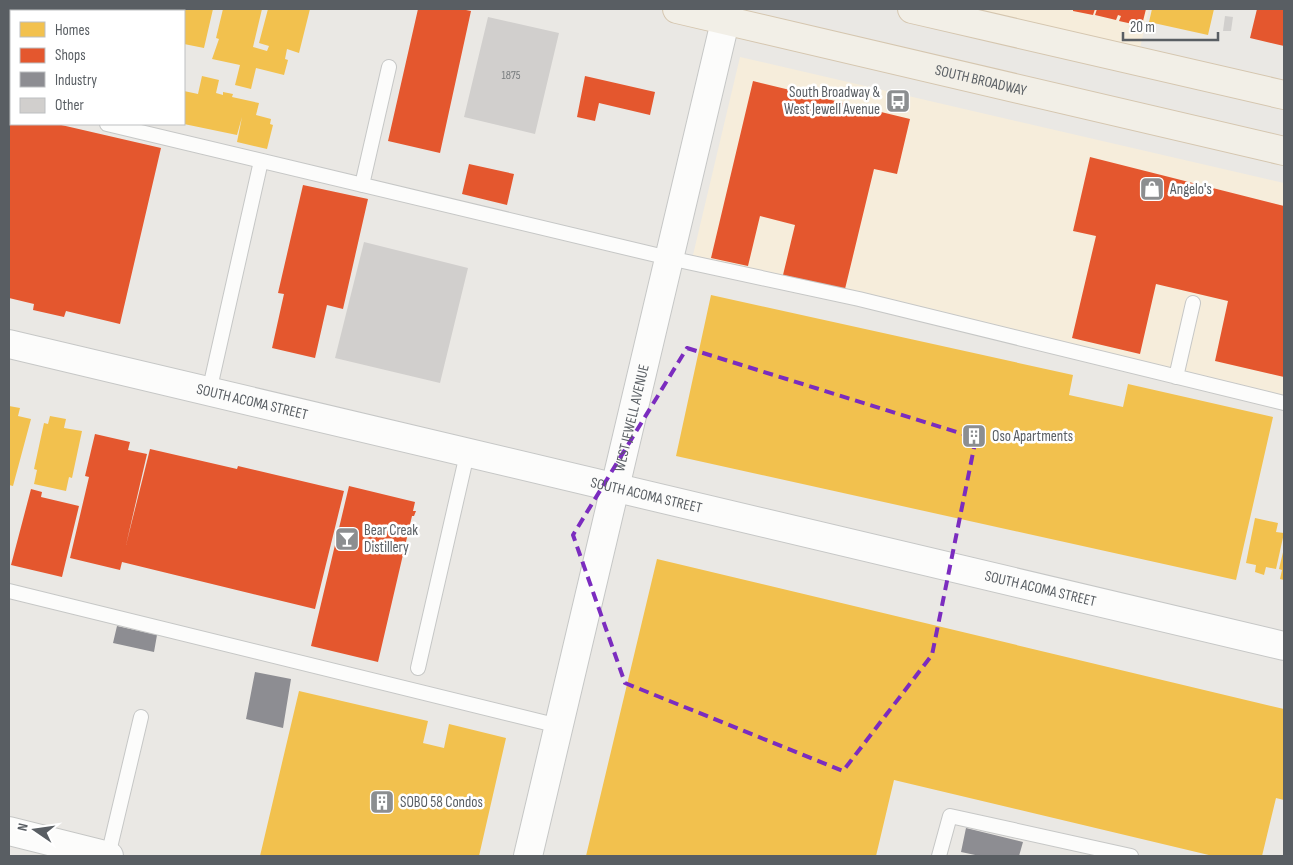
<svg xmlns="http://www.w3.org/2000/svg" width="1293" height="865" font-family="'Sofia Sans Condensed',sans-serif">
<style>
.commercial{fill:#f6eddb}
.homes{fill:#f2c14e}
.shops{fill:#e4572e}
.industry{fill:#8d8d92}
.building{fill:#d1cfcd}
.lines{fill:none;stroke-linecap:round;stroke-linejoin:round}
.service-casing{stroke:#c6c7c6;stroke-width:16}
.minor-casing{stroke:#c6c7c6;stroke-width:30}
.primary-casing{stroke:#d5c6af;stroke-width:30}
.service{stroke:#fcfcfb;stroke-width:14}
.minor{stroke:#fcfcfb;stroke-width:28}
.primary{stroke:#f2efe7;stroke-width:28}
.marked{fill:none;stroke:#7b2cbf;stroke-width:4;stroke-dasharray:10 6;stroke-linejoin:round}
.labels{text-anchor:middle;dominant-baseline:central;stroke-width:5;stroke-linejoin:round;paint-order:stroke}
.number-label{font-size:12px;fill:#787c7e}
.street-label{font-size:15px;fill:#595e63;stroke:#fff}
.poi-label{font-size:15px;fill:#595e63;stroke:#fff;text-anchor:start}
</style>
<rect width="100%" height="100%" fill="#eae8e4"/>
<path class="commercial" d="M9 9H168L167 11H11V90L9 89Z
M972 9H1149L1140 48Z
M740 57 1284 183V397L693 255Z"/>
<path class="homes" d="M124 9H150V11H124Z
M172 9H213L204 48 184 44V11H172Z
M223 9H262L253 47 267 51 269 46 259 43 268 9H310L299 53 287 49 285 59 288 60 284 75 256 68 251 89 235 85 240 65 212 59 219 39 216 38Z
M1152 9H1214L1208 35 1149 22Z
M202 76 219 80 216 93 223 95V92L233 94 232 97 259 103 256 115 271 119 270 124 273 125 267 149 237 142 242 117 237 135 184 124V91L198 94Z
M711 295 1073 375 1069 395 1123 407 1128 384 1273 417 1236 580 676 456Z
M9 406 20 408 18 416 31 419 13 486 9 485Z
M50 416 66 419 64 428 82 431 72 478 69 477 66 491 34 484 37 470 34 469 44 423 48 424Z
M1255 518 1278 523 1276 532 1284 533 1276 569 1266 567 1264 575 1255 572 1256 565 1246 563Z
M1284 548V580L1280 579 1282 570 1279 569Z
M657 559 1284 709V800L1276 798 1262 856H1213L894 780 876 856H586Z
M299 691 428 721 423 743 444 748 449 724 506 738 479 856H260Z"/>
<path class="shops" d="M9 9H119L118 11H11V75L9 74Z
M418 9H461L471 11 440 153 388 141Z
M1073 9H1095L1093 15 1073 11Z
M1097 9H1146L1143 21 1139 20 1137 25 1119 21 1121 16 1118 15 1116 20 1095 15Z
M1257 9H1284V46L1250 38Z
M585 76 655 92 650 115 599 103 595 121 577 117Z
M753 81 910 119 897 174 874 169 845 289 783 275 795 225 760 216 748 266 711 258Z
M9 113H11V124H57L161 148 120 324 66 311 64 317 33 310 34 304 9 298Z
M1090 157 1284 206V377L1215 361 1228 301 1156 284 1140 354 1072 338 1096 236 1073 231Z
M469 164 514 174 507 205 462 194Z
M303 185 368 199 343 309 327 305 315 358 272 348 284 294 278 293Z
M95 434 130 442 128 450 147 454 126 545 150 449 237 469 238 466 344 491 315 609 122 562 120 570 70 558 89 477 85 476Z
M349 486 415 502 413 511H416L414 516H412L378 662 311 646Z
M31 489 42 492 41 497 79 506 62 577 11 565Z"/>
<path class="industry" d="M117 626 157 635 154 652 113 643Z
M255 672 291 679 283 728 246 719Z
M966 828 1023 842 1019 856H980L961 852Z"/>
<path class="building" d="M1225 16 1233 17 1231 31H1223Z
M488 17 559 33 535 134 464 117Z
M364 242 468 268 440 383 335 358Z"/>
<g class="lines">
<defs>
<path id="service" d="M9 100 11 101
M107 124 669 258 859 299 1284 403
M362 185 389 67
M1176 377 1193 303
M209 392 261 161
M9 591 559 726
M418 668 467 454
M108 856 141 717
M939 856 950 816 1131 856"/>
<g id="minor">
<path id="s1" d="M9 344 1284 646"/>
<path d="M9 831 109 856"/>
<path id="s2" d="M528 856 728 9"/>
</g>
<g id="primary">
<path id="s3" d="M677 9 1284 151"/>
<path d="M912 9 1284 95"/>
</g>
</defs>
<use href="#service" class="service-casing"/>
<use href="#minor" class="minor-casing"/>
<use href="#primary" class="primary-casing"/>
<use href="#service" class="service"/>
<use href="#minor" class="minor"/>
<use href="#primary" class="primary"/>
</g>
<path class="marked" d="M687 348 976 438 932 655 843 771 625 683 573 535Z"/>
<defs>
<symbol id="bus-square" viewBox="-11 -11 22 22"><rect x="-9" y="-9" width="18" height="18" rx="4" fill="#8c8e90" stroke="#fff"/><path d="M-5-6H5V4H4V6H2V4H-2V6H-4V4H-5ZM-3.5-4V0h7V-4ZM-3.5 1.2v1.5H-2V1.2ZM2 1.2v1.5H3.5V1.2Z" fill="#fff"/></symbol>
<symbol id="shop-square" viewBox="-11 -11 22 22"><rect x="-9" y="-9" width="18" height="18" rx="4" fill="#8c8e90" stroke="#fff"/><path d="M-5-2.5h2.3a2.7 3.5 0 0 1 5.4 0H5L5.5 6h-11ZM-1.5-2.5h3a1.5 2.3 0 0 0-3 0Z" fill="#fff"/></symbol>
<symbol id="building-square" viewBox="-11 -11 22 22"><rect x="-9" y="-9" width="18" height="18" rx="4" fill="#8c8e90" stroke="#fff"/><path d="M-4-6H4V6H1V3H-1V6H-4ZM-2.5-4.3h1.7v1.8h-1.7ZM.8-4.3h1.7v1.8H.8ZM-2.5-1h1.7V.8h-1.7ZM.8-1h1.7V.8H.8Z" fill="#fff"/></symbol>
<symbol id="bar-square" viewBox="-11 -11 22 22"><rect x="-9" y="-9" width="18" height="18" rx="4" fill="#8c8e90" stroke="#fff"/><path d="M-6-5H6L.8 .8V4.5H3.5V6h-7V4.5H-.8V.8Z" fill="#fff"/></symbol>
</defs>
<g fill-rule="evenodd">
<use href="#bus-square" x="884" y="87" width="28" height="28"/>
<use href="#shop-square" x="1138" y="175" width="28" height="28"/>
<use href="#building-square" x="960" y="422" width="28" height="28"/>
<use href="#bar-square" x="333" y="525" width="28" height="28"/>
<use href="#building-square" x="368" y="788" width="28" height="28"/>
</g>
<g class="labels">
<g class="number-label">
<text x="511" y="75">1875</text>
</g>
<g class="street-label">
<text stroke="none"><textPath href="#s3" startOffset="312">SOUTH BROADWAY</textPath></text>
<text stroke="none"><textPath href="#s1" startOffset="250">SOUTH ACOMA STREET</textPath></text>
<text stroke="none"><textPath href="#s2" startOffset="450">WEST JEWELL AVENUE</textPath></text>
<text stroke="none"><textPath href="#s1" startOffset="655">SOUTH ACOMA STREET</textPath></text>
<text stroke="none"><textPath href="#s1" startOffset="1060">SOUTH ACOMA STREET</textPath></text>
</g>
<g class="poi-label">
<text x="880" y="92" text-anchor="end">South Broadway &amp;<tspan x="880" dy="17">West Jewell Avenue</tspan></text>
<text x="1170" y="189">Angelo's</text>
<text x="992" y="436">Oso Apartments</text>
<text x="364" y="530">Bear Creak<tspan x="364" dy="17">Distillery</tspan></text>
<text x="400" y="802">SOBO 58 Condos</text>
</g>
</g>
<rect width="1293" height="865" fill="none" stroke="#595e63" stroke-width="20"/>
<rect x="10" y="10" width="175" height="115" fill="#ffffff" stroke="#bdbfc1"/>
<rect x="20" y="22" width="25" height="15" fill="#f2c14e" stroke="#bdbfc1"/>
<text x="55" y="35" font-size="15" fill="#595e63">Homes</text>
<rect x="20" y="48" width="25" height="15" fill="#e4572e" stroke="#bdbfc1"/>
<text x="55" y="60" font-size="15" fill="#595e63">Shops</text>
<rect x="20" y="72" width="25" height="15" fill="#8d8d92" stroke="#bdbfc1"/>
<text x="55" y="85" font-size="15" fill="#595e63">Industry</text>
<rect x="20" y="98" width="25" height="15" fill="#d1cfcd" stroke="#bdbfc1"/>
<text x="55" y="110" font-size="15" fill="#595e63">Other</text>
<g transform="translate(35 830) rotate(283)" stroke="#ffffff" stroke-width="4" paint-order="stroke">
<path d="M0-4L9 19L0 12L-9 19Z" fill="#595e63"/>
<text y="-8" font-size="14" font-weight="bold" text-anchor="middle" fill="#595e63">N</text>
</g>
<path d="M1123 32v8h95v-8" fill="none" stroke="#595e63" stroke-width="2.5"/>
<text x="1130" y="32" font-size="15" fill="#595e63" stroke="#ffffff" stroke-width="4" paint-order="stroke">20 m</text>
</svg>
